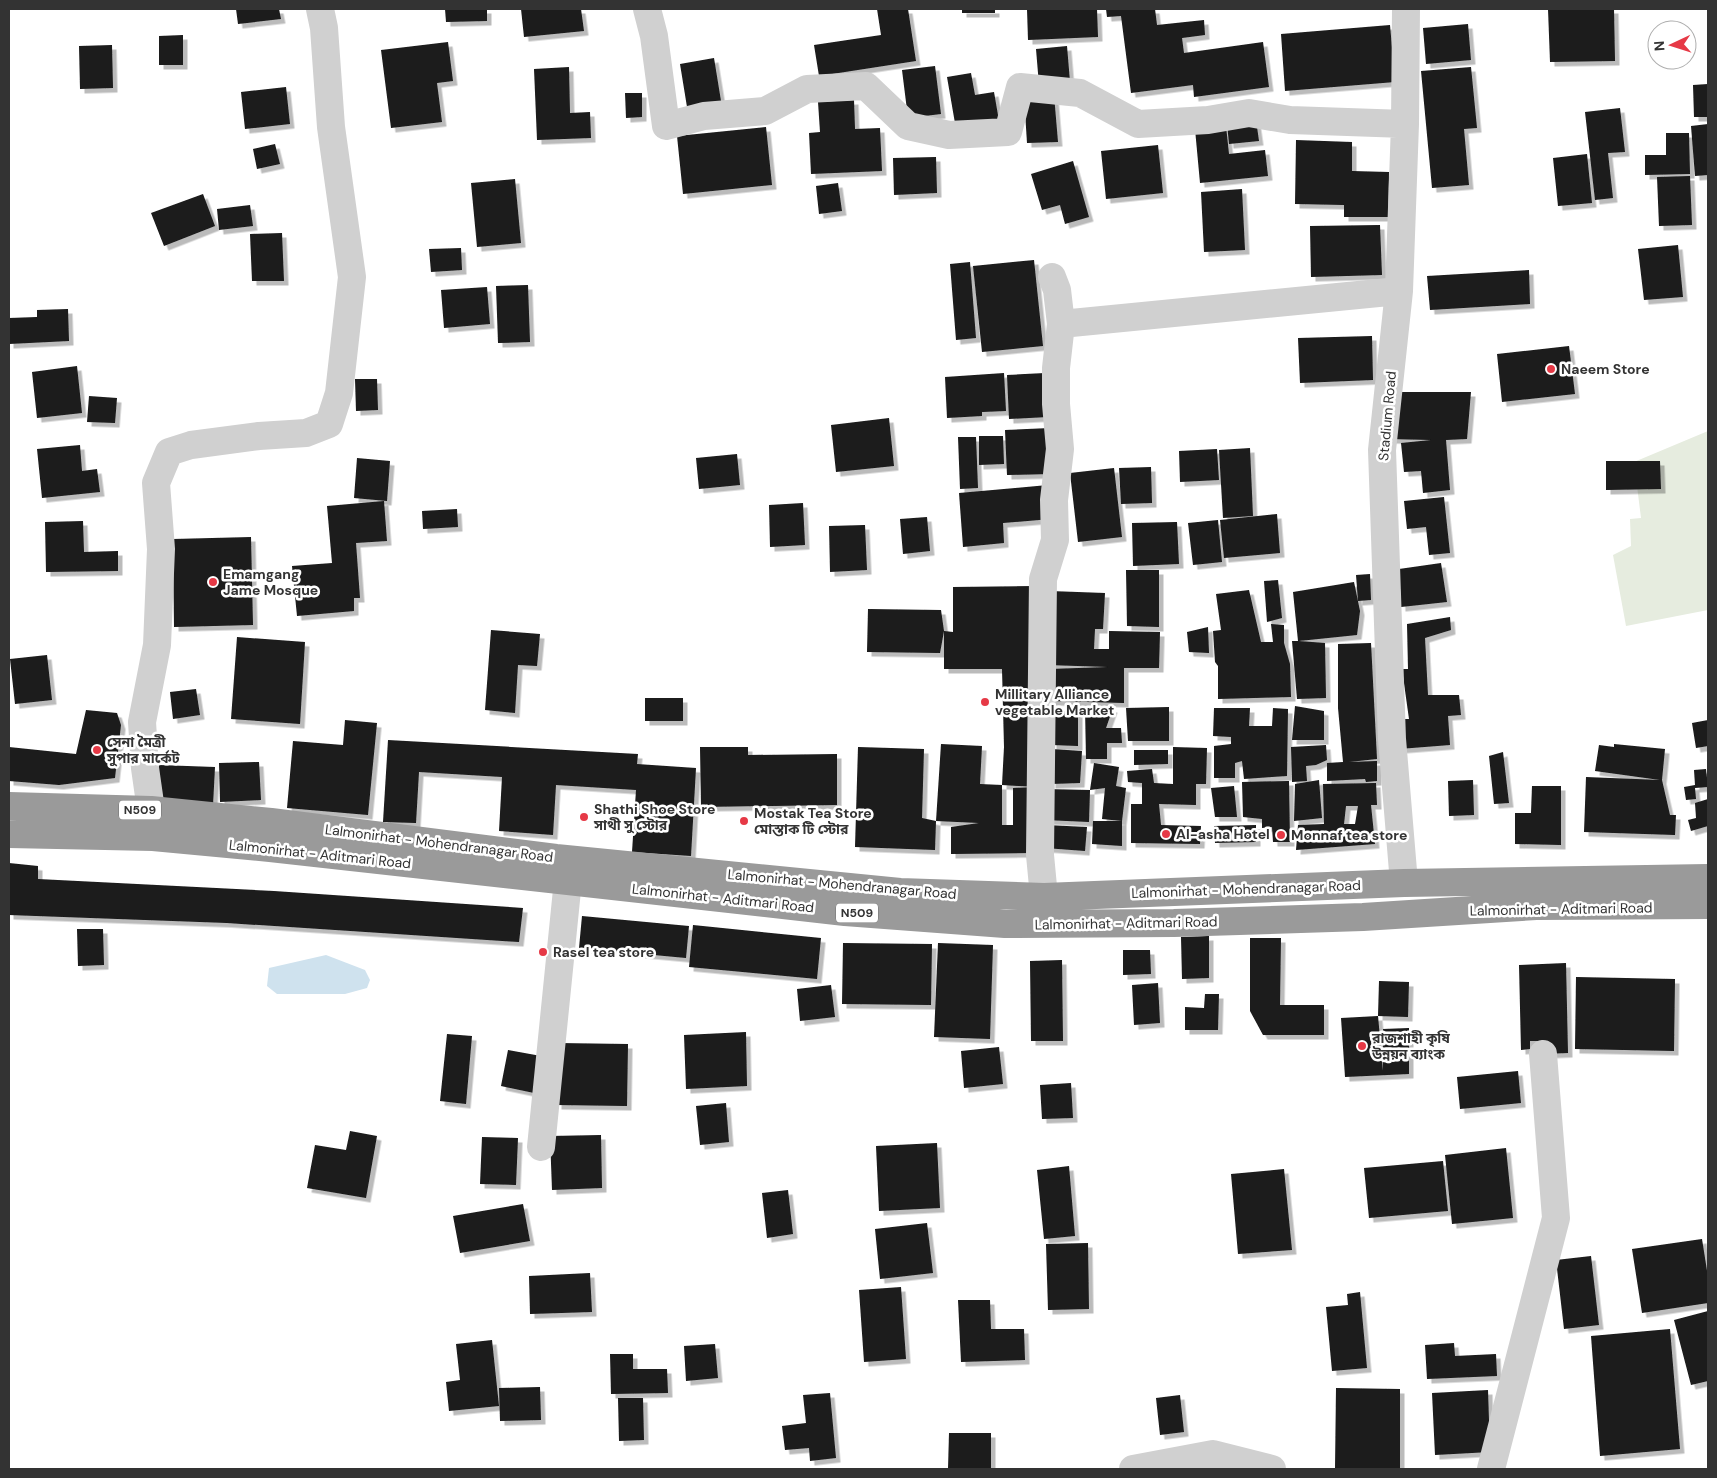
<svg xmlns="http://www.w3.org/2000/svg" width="1717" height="1478" font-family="'DM Sans','Noto Sans Bengali',sans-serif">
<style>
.green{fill:#e6ecdf}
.water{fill:#cfe2ee}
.building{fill:#1a1a1a;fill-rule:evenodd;filter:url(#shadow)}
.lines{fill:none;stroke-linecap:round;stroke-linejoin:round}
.street{stroke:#d0d0d0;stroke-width:28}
.highway{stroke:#9a9a9a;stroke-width:28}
.poi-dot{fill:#e63946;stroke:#fff;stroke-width:2}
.labels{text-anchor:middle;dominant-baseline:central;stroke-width:5;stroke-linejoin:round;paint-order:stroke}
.shield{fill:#fff;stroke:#707070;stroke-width:1}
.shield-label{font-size:12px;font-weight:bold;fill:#333}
.poi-label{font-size:14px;font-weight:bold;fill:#333;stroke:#fff;text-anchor:start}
.street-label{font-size:14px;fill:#333;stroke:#fff}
</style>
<defs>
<filter id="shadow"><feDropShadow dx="4.5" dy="4.5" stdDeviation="0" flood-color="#0004"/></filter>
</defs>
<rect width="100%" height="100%" fill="#fff"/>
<path class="green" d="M1708 431V610L1626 626 1613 555 1631 546 1630 519 1641 518 1634 462Z"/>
<path class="water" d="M326 955 365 970 370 980 367 988 345 994H277L267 986 269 968Z"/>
<path class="building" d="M236 9H279L281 19 238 24Z
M445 9H487V21L446 22Z
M521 9H581L584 31 524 37Z
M877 9H908L916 61 819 76 814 45 881 35Z
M962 9H995V13H962Z
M1027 9H1097L1098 37 1028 40Z
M1106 9H1155L1157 25 1204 20 1205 35 1182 38 1184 53 1263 42 1269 87 1194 97 1193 85 1131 93 1121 16 1107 17Z
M1548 9H1614L1615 61 1550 62Z
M1468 24 1471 60 1426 64 1423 28Z
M1390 25 1395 82 1285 91 1281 34Z
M183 35V65H159V36Z
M448 42 453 81 437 83 442 122 391 128 381 50Z
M112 45 113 88 80 89 79 46Z
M1067 46 1070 82 1039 85 1036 49Z
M714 58 721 101 687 107 680 64Z
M935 66 941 114 908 118 902 70Z
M569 67 570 113 590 112 591 138 537 140 534 69Z
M1471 67 1477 128 1464 129 1469 185 1432 188 1421 71Z
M971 73 975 95 994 92 999 121 956 129 947 77Z
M1708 84V117H1694L1693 85Z
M286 87 290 124 245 129 241 92Z
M625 93H642V117L626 118Z
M1054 95 1058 142 1027 143 1024 96Z
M854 100 855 129 880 128 882 171 811 174 809 133 820 132 818 102Z
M1620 108 1625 152 1608 153 1613 198 1595 200 1585 112Z
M1256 120 1259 141 1229 144 1227 123Z
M1708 124V175L1695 176 1691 126Z
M1226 126 1229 154 1265 150 1268 176 1200 183 1195 129Z
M766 127 772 185 683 194 677 136Z
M1666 133H1689L1690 174 1645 175V155H1666Z
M1296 140 1352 142V171L1389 172 1388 217H1344V205L1295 204Z
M275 144 280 164 257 169 253 149Z
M1158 145 1163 193 1106 199 1101 151Z
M1587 154 1592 203 1558 206 1553 158Z
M936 157 937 193 894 195 893 158Z
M1073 161 1089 217 1065 224 1060 205 1042 210 1031 174Z
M1690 176 1692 225 1659 226 1657 177Z
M515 179 521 243 477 247 471 183Z
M838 183 842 211 819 214 816 186Z
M1242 189 1245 250 1204 252 1201 192Z
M203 194 215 226 164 246 151 213Z
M250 205 253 226 219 230 217 209Z
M1380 225 1382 275 1311 277 1310 226Z
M282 233 284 281H252L250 234Z
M1678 245 1683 297 1644 300 1638 249Z
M461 248 462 270 431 272 429 249Z
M1034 260 1043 346 982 352 973 266Z
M970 262 976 338 956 340 950 264Z
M1529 270 1530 304 1430 310 1427 276Z
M528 285 530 342 498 343 496 286Z
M487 287 490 324 444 328 441 290Z
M68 309 69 341 9 344V318L37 317V310Z
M1372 336 1373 380 1300 383 1298 338Z
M1569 346 1575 394 1502 402 1497 354Z
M77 366 82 413 37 418 32 372Z
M1004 373 1006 411 982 412V416L947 418 945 377Z
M1045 373 1048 417 1009 419 1007 375Z
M355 379H377L378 410 356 411Z
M1388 392H1471L1467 439 1446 440 1450 490 1423 493 1421 471 1404 472 1401 443 1431 440 1387 439Z
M89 396 117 398 115 423 87 422Z
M889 418 894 466 836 472 831 425Z
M1050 428 1052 474 1007 475 1005 430Z
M979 436H1003L1004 464 979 465Z
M958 437H976L978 488 960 489Z
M80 445 82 471 97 469 100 492 42 498 37 449Z
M1250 448 1253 516 1223 518 1219 450Z
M1217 449 1219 480 1180 482 1179 451Z
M737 454 740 485 699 489 696 458Z
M357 458 390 461 387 501 354 498Z
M1606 461H1660L1661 489 1606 490Z
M1151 467 1152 503 1121 504 1119 468Z
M1114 468 1122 537 1078 542 1070 473Z
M1048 485 1051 519 1003 523 1004 543 963 547 959 493Z
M1444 497 1450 553 1429 555 1426 527 1407 529 1404 501Z
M384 501 387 541 356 543 360 598H354V611L297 616 292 566 332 563 327 506Z
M803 503 805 545 770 547 769 505Z
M457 509 458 527 423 529 422 511Z
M1277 514 1280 553 1224 558 1220 520Z
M927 517 930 551 903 554 900 519Z
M1218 520 1222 562 1193 565 1188 523Z
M83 521 84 552 118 551V571L46 572 45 522Z
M1177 522 1179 564 1133 566 1132 523Z
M865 525 867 570 830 572 829 526Z
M251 537 253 625 174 627 173 539Z
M1441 563 1447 602 1401 607 1399 569Z
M1126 570H1159V627L1127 626Z
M1370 574 1371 600 1358 601 1356 575Z
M1278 580 1282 618 1267 622 1264 581Z
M1354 582 1360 611 1357 635 1299 641 1325 643 1326 698 1297 699 1292 641H1298L1293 592Z
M1038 586 1037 787 1033 853 951 854V827L979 823 936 821 941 744 982 746 980 784 1002 785 1004 747 1002 669H944V631L940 653 867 652 868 609 941 610 944 631 953 632V587ZM1002 785 1037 787 1013 788V825H1002Z
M1249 590 1261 642H1273L1271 624 1284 625V643L1290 664 1291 697 1218 699V666L1215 662 1213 631 1221 630 1216 594Z
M1050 591 1105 593 1103 629H1095L1094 649H1109V631L1160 632 1159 668H1124V703L1049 701V669L1108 667 1047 665Z
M1450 617 1451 630 1425 638 1428 695H1459L1461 715 1448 716 1450 745 1399 749 1397 719H1409L1402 669H1408L1407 624Z
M1208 627 1209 653 1189 652 1187 632Z
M491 630 540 634 537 666 518 665 515 713 485 710Z
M237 637 305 642 300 724 231 719Z
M1371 643 1377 759 1349 762 1377 761V781L1366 782 1365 779 1327 781V763L1343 762 1338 708V644Z
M47 655 52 700 15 704 10 659Z
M196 689 200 715 173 719 170 692Z
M645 698H683V721H645Z
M1295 706 1324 711V740H1292Z
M1169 707V741H1128L1126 708Z
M1085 708H1113L1106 728H1121L1122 743H1107V759H1086Z
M1214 708H1250L1249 726H1272L1273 708 1288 709 1287 776 1244 779 1242 761 1235 763V778H1214V746L1231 744V737L1213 736Z
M86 710 117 713 121 725 115 778 59 785 9 781V747L76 754Z
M1052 711H1078V746L1052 745Z
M345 720 377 723 368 815 287 808 293 741 343 745Z
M1708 720V746L1696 748 1692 723Z
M388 740 638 754 637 764 696 768 691 856 632 852 636 790 556 785 553 835 499 831 502 777 419 772 416 823 383 822Z
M1614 744 1665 749 1662 780 1670 815H1676L1675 835 1584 832 1586 777 1660 780 1595 771 1599 745 1614 747Z
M1326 745 1327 760 1316 765 1306 766 1307 781 1292 782 1291 747Z
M700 747H748V755L837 754V805L701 807Z
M858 747 924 749 922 818 936 821 935 850 855 847Z
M1173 747 1207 748 1206 784H1196V805L1159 804 1161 825 1201 826 1200 844 1131 843V804H1142V783L1128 782 1127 771 1152 769 1154 783 1173 784Z
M1052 749 1082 751 1080 783 1051 784Z
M1134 750H1168V764L1134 765Z
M1503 752 1509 803 1494 804 1489 756Z
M259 762 261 800 220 802 219 763Z
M1094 763 1119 767 1116 786 1126 788 1122 821 1102 819 1105 788 1090 790Z
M159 765 215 767 213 805 157 802Z
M1706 769 1708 787 1695 788 1696 799 1686 800 1684 787 1695 785 1694 770Z
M1319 780 1322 818 1294 821 1295 784Z
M1473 780 1474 815 1449 816 1448 781Z
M1289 781 1290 842H1273L1272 827 1262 828V819L1243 817 1242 782Z
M1376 783 1377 805H1371L1375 844 1296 850 1298 825 1324 824 1323 784ZM1346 806H1358L1355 824H1344Z
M1234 786 1237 817H1215L1211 788Z
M1532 786H1561V845L1515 844V813H1531Z
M1045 789 1090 790 1089 822 1045 820Z
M1708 799V826L1691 831 1688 820 1696 818 1695 803Z
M1093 821H1122V846L1092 844Z
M1046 825 1087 827 1085 851 1045 848Z
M1256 825V842L1215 843 1214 826Z
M9 863 38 866V879L274 891 523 908 519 942 227 923 9 915Z
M582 916 689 926 686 958 579 948Z
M693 925 821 938 817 979 689 967Z
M77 929H103L104 965 78 966Z
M1209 936V978L1182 979 1181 937Z
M1250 938H1281L1280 1005H1324V1035H1263L1250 1011Z
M843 943 932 944 931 1005 842 1004Z
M938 943 993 945 990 1039 934 1037Z
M1123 950H1150L1151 974 1123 975Z
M1062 960 1063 1041H1031L1030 961Z
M1566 963 1568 1053 1543 1054V1041H1530V1049L1521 1050 1519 965Z
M1576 977 1675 979 1674 1051 1575 1049Z
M1379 981 1409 982 1408 1017 1378 1016Z
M1158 983 1160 1023 1134 1025 1132 985Z
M831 985 835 1017 800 1021 797 989Z
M1205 994H1219L1218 1030H1185V1007L1204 1008Z
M1378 1016 1383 1071V1029L1409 1028V1074L1345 1077 1341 1018Z
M746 1032 747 1086 686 1089 684 1035Z
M447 1034 472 1036 466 1104 440 1101Z
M558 1043 628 1044 627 1106 557 1105Z
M999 1047 1003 1084 964 1088 961 1051Z
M508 1050 541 1056 534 1093 501 1086Z
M1518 1071 1521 1103 1460 1109 1457 1077Z
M1071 1083 1073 1118 1042 1119 1040 1085Z
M726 1103 729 1142 700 1145 696 1106Z
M350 1131 377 1136 366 1198 307 1188 315 1145 346 1150Z
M601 1135 602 1188 552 1190 550 1136Z
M482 1137 518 1138 516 1185 480 1184Z
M937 1143 940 1208 879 1211 876 1146Z
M1506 1148 1513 1218 1452 1224 1445 1155Z
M1443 1161 1448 1211 1369 1218 1364 1168Z
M1069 1166 1075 1236 1044 1239 1037 1170Z
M1284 1169 1292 1250 1238 1254 1231 1174Z
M788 1190 793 1234 767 1238 762 1193Z
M523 1204 530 1241 460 1253 453 1216Z
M927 1223 933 1273 880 1279 875 1229Z
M1702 1239 1708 1277V1303L1642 1313 1632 1249Z
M1088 1243 1089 1309 1048 1310 1046 1244Z
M1591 1256 1599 1325 1564 1329 1556 1260Z
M590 1273 592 1312 530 1314 529 1276Z
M901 1287 906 1359 864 1362 859 1290Z
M1360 1292 1367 1368 1332 1371 1326 1307 1348 1305 1347 1294Z
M958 1300H990L991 1329H1024L1025 1360 961 1362Z
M1708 1311V1381L1691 1385 1674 1320Z
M1670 1329 1680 1449 1600 1456 1591 1336Z
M492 1340 499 1406 449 1411 446 1382 460 1380 456 1344Z
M1454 1343 1455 1356 1496 1354 1497 1376 1427 1379 1425 1345Z
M715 1344 718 1378 686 1381 684 1346Z
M610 1354H633V1369H667L668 1393 611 1394Z
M540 1387 541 1420 500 1421 499 1388Z
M1336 1388 1400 1389V1469H1335Z
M1488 1390 1490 1452 1435 1455 1432 1393Z
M830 1393 836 1458 810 1461 809 1448 785 1450 782 1426 806 1423 803 1395Z
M1180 1395 1184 1432 1160 1435 1156 1398Z
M618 1398H643L644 1440 619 1441Z
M949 1433H991V1469H948Z"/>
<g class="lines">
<path class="street" d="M647 9 654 36 666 126 704 116 765 111 807 89 866 86 908 126 949 135 1008 132 1020 87 1080 93 1138 124 1208 120 1249 113 1290 120 1405 124
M1061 324 1399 291
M151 810 145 768 142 722 157 645 161 549 156 483 169 452 191 445 259 436 306 433 329 424 339 393 352 277 331 127 324 28 320 9
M1404 883 1392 739 1382 450 1399 291 1405 124 1406 9
M1044 897 1040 855 1043 579 1055 540 1054 500 1060 449 1056 404V368L1061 324 1057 290 1052 277
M541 1147 568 880
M1133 1469 1213 1454 1272 1469
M1491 1469 1556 1218 1543 1054"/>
<path class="highway" d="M9 806 151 810 271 822 556 858 900 892 1044 897 1404 883 1708 878
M9 834 153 837 270 848 845 912 1005 924 1174 923 1363 917 1536 906 1708 905"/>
</g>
<g class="poi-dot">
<circle cx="1551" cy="369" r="5"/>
<circle cx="213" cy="582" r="5"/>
<circle cx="985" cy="702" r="5"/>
<circle cx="97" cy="750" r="5"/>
<circle cx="584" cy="817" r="5"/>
<circle cx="744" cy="821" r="5"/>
<circle cx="1166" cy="834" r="5"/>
<circle cx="1281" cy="835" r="5"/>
<circle cx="543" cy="952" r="5"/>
<circle cx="1362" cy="1046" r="5"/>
</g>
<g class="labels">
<g class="shield">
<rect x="119" y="800.5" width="42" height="19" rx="4"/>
<rect x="836" y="903.5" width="42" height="19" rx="4"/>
</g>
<g class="shield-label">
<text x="140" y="810">N509</text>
<text x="857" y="913">N509</text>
</g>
<g class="poi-label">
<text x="1561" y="369">Naeem Store</text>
<text x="223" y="574">Emamgang<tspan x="223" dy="16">Jame Mosque</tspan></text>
<text x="995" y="694">Millitary Alliance<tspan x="995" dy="16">vegetable Market</tspan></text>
<text x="107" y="742">সেনা মৈত্রী<tspan x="107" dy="16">সুপার মার্কেট</tspan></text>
<text x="594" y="809">Shathi Shoe Store<tspan x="594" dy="16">সাথী সু স্টোর</tspan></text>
<text x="754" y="813">Mostak Tea Store<tspan x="754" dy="16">মোস্তাক টি স্টোর</tspan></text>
<text x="1176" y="834">Al-asha Hotel</text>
<text x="1291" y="835">Monnaf tea store</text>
<text x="553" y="952">Rasel tea store</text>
<text x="1372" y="1038">রাজশাহী কৃষি<tspan x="1372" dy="16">উন্নয়ন ব্যাংক</tspan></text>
</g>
<g class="street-label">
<text transform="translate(1387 416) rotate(-85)">Stadium Road</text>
<text transform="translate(439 843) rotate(7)">Lalmonirhat - Mohendranagar Road</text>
<text transform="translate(320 854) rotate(6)">Lalmonirhat - Aditmari Road</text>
<text transform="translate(842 884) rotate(5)">Lalmonirhat - Mohendranagar Road</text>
<text transform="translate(1246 889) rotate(-2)">Lalmonirhat - Mohendranagar Road</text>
<text transform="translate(723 898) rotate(6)">Lalmonirhat - Aditmari Road</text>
<text transform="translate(1561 909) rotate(-1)">Lalmonirhat - Aditmari Road</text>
<text transform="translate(1126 923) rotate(-1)">Lalmonirhat - Aditmari Road</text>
</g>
</g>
<rect width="1717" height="1478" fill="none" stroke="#333333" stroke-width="20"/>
<g transform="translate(1672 45) rotate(266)"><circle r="24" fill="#ffffff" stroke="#adadad"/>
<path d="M0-4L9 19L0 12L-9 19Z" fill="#e63946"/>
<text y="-8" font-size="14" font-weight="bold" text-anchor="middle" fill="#333333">N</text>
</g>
</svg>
